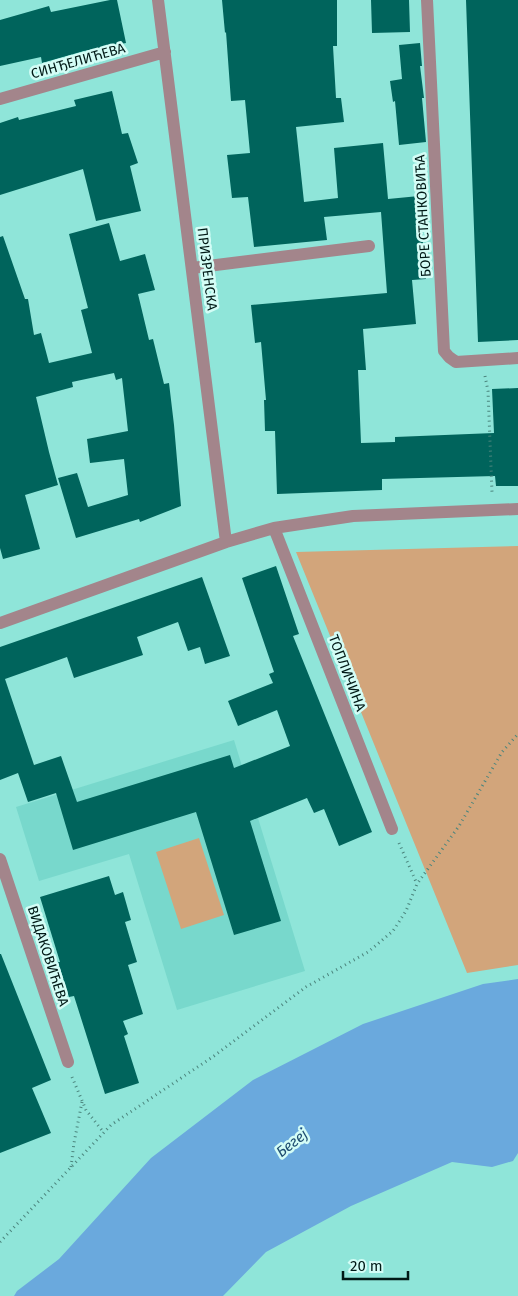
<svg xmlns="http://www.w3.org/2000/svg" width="518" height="1296" font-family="'Fira Sans',sans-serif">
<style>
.built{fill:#78d8cc}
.green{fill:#d2a57b}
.water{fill:#6aa9dd}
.building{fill:#00645c}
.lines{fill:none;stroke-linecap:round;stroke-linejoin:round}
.path{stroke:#4b857d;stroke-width:3;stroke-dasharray:1 4;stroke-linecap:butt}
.lane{stroke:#a3858b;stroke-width:12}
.street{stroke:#a3858b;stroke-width:12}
.labels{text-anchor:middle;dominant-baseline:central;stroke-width:5;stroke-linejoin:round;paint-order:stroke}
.street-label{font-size:14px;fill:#001916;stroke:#d4fdf6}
.water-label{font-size:15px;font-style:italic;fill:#1f4d71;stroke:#d4fdf6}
</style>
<rect width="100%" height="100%" fill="#8fe5d9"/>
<path class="built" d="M234 740 305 971 177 1010 129 854 39 881 16 807Z"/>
<path class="green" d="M518 546V965L467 973 296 552Z
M199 838 224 915 181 929 156 852Z"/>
<path class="water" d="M518 979V1153L513 1161 492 1167 452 1162 351 1206 266 1252 223 1296H14L17 1291 59 1259 151 1158 253 1080 363 1024 483 984Z"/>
<path class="building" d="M110 0H117L126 43 84 51 42 63 41 57 0 66V20L49 6 51 12Z
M222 0H337V46H333L336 98H341L344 122 296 127 304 202 338 198 334 148 383 143 388 199 419 196 426 279 412 280 416 324 363 329 366 370H358L361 443 395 442V437L494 433 492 389 518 388V486H496L495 476 382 479V490L277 494 275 431H265L264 400H266L261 342 255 343 251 305 387 293 381 212 324 217 327 240 254 247 248 197 232 198 227 155 250 153 245 100 231 101 226 32 225 33Z
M371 0H409L410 32 372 33Z
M466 0H518V340L478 342Z
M420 43 422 66H420L424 98H422L426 142 399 145 395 101 393 102 390 81 402 79 399 45Z
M112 91 122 134 128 133 138 163 130 166 141 211 96 221 83 169 0 195V123L18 117 19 120 76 106 74 100Z
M109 223 120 261 145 254 155 290 138 294 149 340 153 339 164 384 169 383 174 425 181 506 140 522 139 519 76 538 58 478 77 473 88 507 128 495 124 459 90 463 87 439 128 431 122 378 116 380 114 373 72 382 73 387 36 397 49 452 58 485 25 495 40 549 3 559 0 548V237L3 236 25 299H28L34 335 41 333 49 363 92 353 81 310 88 308 69 234Z
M276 566 299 634 293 636 372 832 339 846 324 809 314 813 307 798 250 821 281 921 234 935 196 812 73 850 56 793 28 802 18 773 0 780V647L202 577 230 656 205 664 200 647 188 651 178 622 137 637 143 655 74 678 67 657 5 679 34 765 61 756 77 802 230 755 234 768 290 746 277 710 238 726 228 701 273 683 269 674 274 672 242 578Z
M109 876 115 895 123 892 131 920 125 922 137 962 128 965 143 1014 123 1021 128 1034 124 1036 139 1083 105 1094 74 996 69 997 58 962H60L40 897Z
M0 954H1L51 1080 32 1088 51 1133 0 1153Z"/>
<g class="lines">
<path class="path" d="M485 376 488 391 492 492
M399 843 417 884
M72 1077 86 1110 104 1133
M71 1167 74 1143 82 1102
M0 1242 111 1125 214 1056 306 987 368 952 393 931 406 911 417 884 459 826 502 752 518 734"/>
<path class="lane" d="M192 268 369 246"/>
<path class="street" d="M158 0 226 542
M427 0 444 351 449 357 456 362 518 358
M0 99 165 52
M274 528 392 829
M0 623 226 542 274 528 353 516 518 509
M0 859 68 1062"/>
</g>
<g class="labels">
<g class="street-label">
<text transform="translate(78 61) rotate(-16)">СИНЂЕЛИЋЕВА</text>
<text transform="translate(423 216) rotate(-93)">БОРЕ СТАНКОВИЋА</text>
<text transform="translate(207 269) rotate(83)">ПРИЗРЕНСКА</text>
<text transform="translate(347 673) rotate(69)">ТОПЛИЧИНА</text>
<text transform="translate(48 956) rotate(72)">ВИДАКОВИЋЕВА</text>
</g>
<g class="water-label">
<text transform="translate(292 1143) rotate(-38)">Бегеј</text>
</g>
</g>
<path d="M343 1271v8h65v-8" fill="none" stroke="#001916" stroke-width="2.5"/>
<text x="350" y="1271" font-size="15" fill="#001916" stroke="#d4fdf6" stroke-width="4" paint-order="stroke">20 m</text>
</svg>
